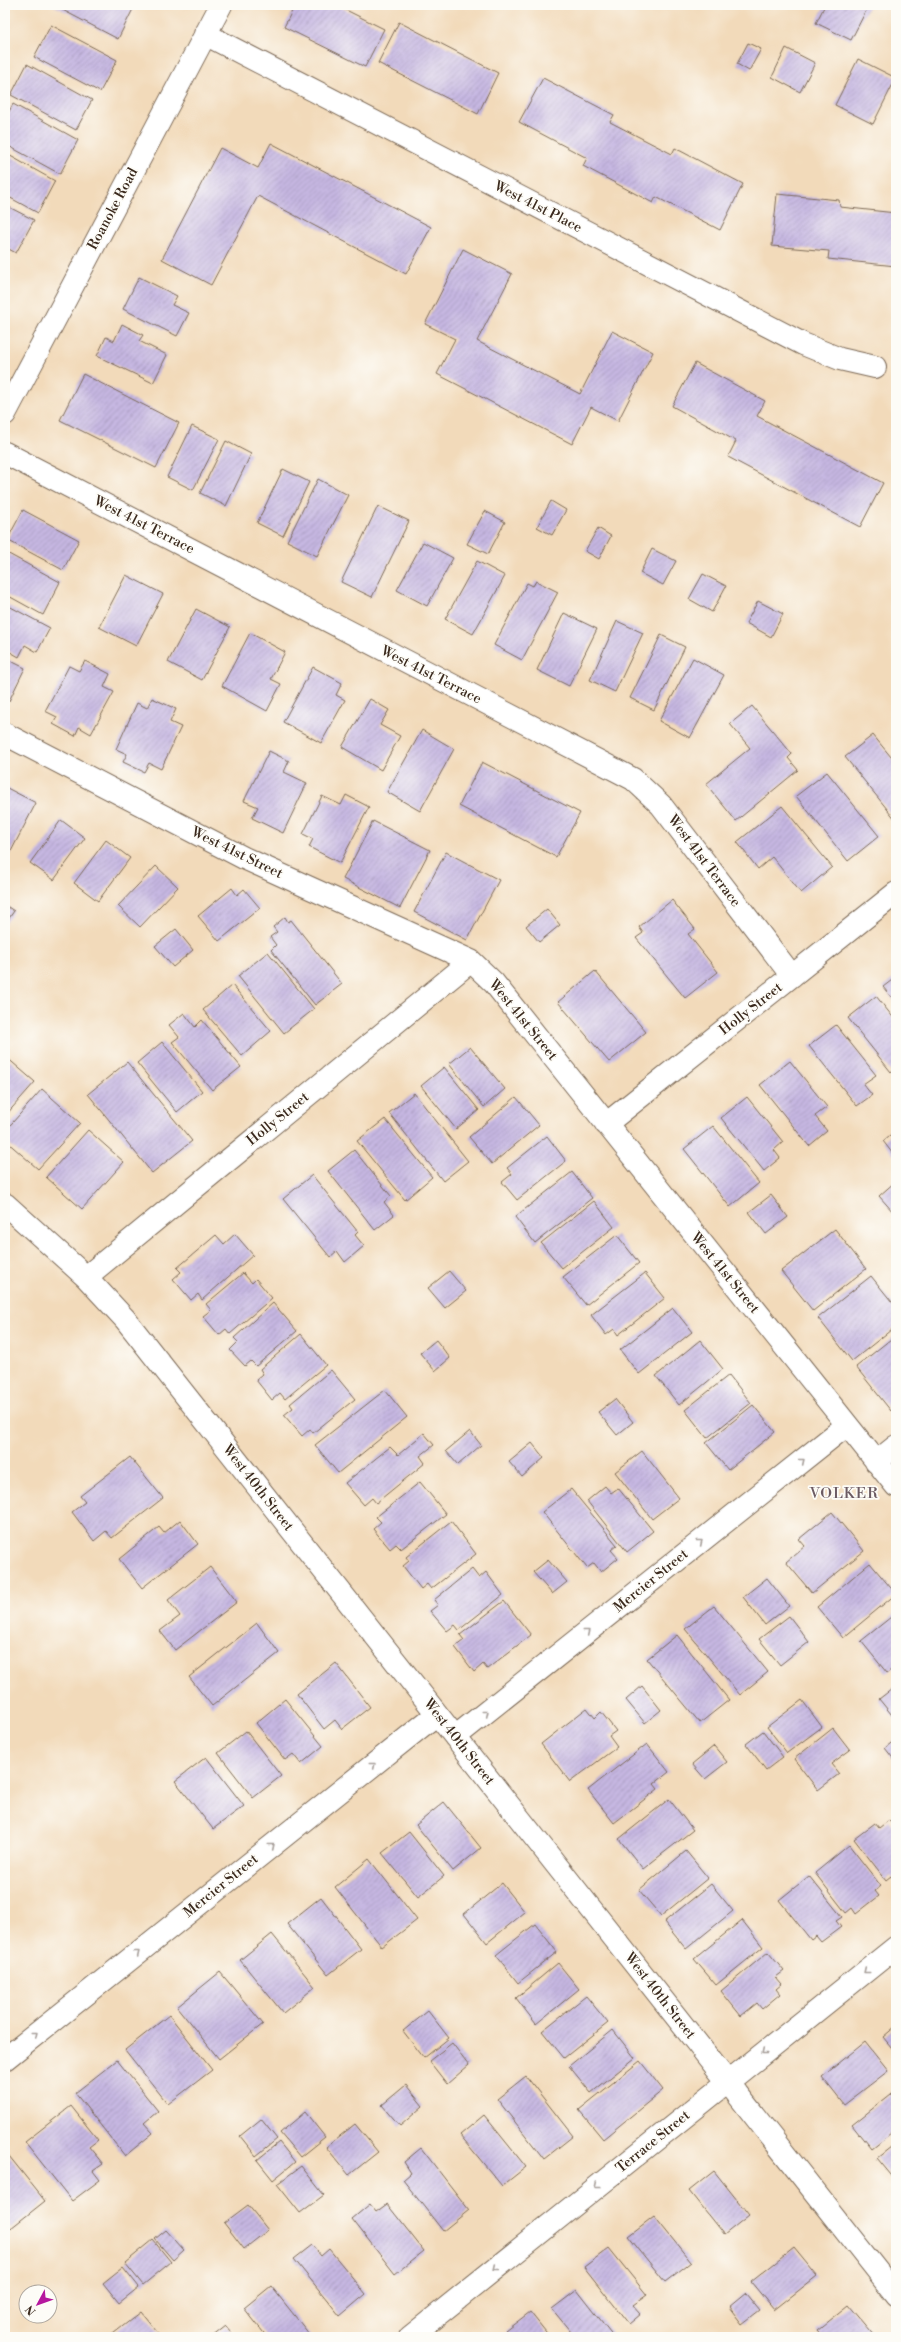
<svg xmlns="http://www.w3.org/2000/svg" width="901" height="2342" font-family="'Libre Bodoni',serif">
<style>
.building{fill:url(#building-hatch)}
.lines{fill:none;stroke-linecap:round;stroke-linejoin:round}
.minor-casing{stroke:#7b6855;stroke-width:24}
.minor{stroke:#fff;stroke-width:22}
.oneway{stroke:#a79f9a}
.labels{text-anchor:middle;dominant-baseline:central;stroke-width:3.5;stroke-linejoin:round;paint-order:stroke}
.street-label{font-size:14px;fill:#3b2a1e;stroke:#fdfcf7}
.neighbourhood-label{font-size:15px;letter-spacing:1px;fill:#6c5b63;stroke:#fdfcf7}
</style>
<defs>
<pattern id="building-hatch" width="6" height="6" patternUnits="userSpaceOnUse"><rect width="6" height="6" fill="#c6b7e2"/><path d="M-1 1l2-2M0 6l6-6M5 7l2-2" fill="none" stroke="#a295b7"/></pattern>
</defs>
<rect width="100%" height="100%" fill="#fdfcf7"/>
<filter id="ink" filterUnits="userSpaceOnUse"><feTurbulence type="fractalNoise" baseFrequency=".025" numOctaves="2"/><feDisplacementMap in="SourceGraphic" scale="8" xChannelSelector="R" yChannelSelector="G"/><feConvolveMatrix kernelMatrix="1 2 1 2 8 2 1 2 1" color-interpolation-filters="sRGB"/></filter>
<filter id="wash" filterUnits="userSpaceOnUse"><feTurbulence type="fractalNoise" baseFrequency=".012" numOctaves="4" result="noise"/><feDisplacementMap in="SourceGraphic" scale="16" xChannelSelector="R" yChannelSelector="G"/><feGaussianBlur stdDeviation="0.9" result="paint"/><feColorMatrix in="noise" values="0 0 0 0 0 0 0 0 0 0 0 0 0 0 0 0 0 1.4 0 .05"/><feComposite in="paint" operator="in"/></filter>
<g filter="url(#wash)">
<rect width="100%" height="100%" fill="#f2daba"/>
<g id="blocks">
<path class="building" d="M53 5H135L118 39Z
M295 5H336L384 29 365 67 284 27Z
M825 5H869L851 40 816 23Z
M399 22 498 73 478 114 378 63Z
M51 25 117 60 100 92 34 57Z
M748 43 761 49 749 71 737 64Z
M786 48 815 63 800 92 772 77Z
M858 59 896 78 873 124 835 105Z
M27 64 92 100 76 130 11 95Z
M543 78 614 115 610 122 672 154 675 148 743 184 720 230 656 197 653 203 583 166 587 158 519 122Z
M13 104 78 140 60 174 5 144V119Z
M271 143 431 227 406 274 258 196 211 285 162 259 220 148 258 168Z
M5 153 55 181 38 213 5 195Z
M777 194 839 200 840 207 896 213V266L828 259 829 251 772 246Z
M5 205 34 220 16 253 5 247Z
M463 249 512 274 477 341 580 394 612 331 653 352 618 421 591 407 572 444 437 374 455 339 425 324Z
M139 277 177 296 172 305 189 313 177 336 123 309Z
M122 324 143 335 139 341 167 355 153 383 97 356 106 337 114 341Z
M695 363 765 401 757 416 883 483 860 527 728 457 736 441 672 406Z
M83 374 179 423 156 468 60 420Z
M192 426 219 439 193 490 167 477Z
M226 441 251 454 226 506 200 493Z
M283 469 309 482 283 536 257 523Z
M318 479 348 495 317 556 287 541Z
M551 501 566 510 552 535 537 527Z
M378 506 409 521 372 597 341 582Z
M23 510 79 540 63 570 7 540Z
M485 511 505 522 488 554 467 544Z
M598 528 611 536 599 559 585 551Z
M423 542 453 558 427 606 397 590Z
M652 549 676 561 663 585 640 573Z
M5 552 60 582 43 615 5 594Z
M477 561 505 576 473 634 445 619Z
M703 574 726 586 712 612 689 599Z
M126 575 163 594 136 646 99 627Z
M536 581 558 592 522 660 494 645 527 583 533 586Z
M758 601 783 614 771 637 746 623Z
M5 604 50 628 37 652 25 645 19 657 5 649Z
M196 609 230 627 202 680 168 662Z
M564 613 597 629 569 686 537 670Z
M617 621 643 633 615 692 590 680Z
M250 633 285 652 271 679 281 684 267 711 222 686Z
M661 635 685 647 654 710 630 698Z
M5 658 25 668 9 701 5 699Z
M693 658 724 675 690 738 659 721Z
M85 661 110 674 104 687 114 692 91 734 79 727 75 736 53 724 57 717 45 711 69 666 79 671Z
M313 667 342 683 336 695 345 700 321 743 283 722Z
M152 698 176 709 170 722 181 727 161 769 149 763 144 772 123 762 127 754 116 749 137 703 147 708Z
M370 699 389 710 380 725 400 736 381 770 342 747Z
M752 706 792 754 788 758 798 770 736 821 706 784 750 748 730 724Z
M422 730 454 749 420 811 387 792Z
M873 735 896 763V820L845 757Z
M269 751 289 761 284 772 307 783 283 833 252 818 258 807 244 801Z
M482 762 580 813 556 857 459 806Z
M827 772 879 836 848 861 796 796Z
M7 788 36 803 5 863V791Z
M346 795 369 807 340 863 309 847 313 839 303 834 322 796 341 805Z
M782 806 832 867 801 893 772 857 758 869 737 842Z
M61 820 85 838 54 880 30 863Z
M373 821 430 850 400 908 343 879Z
M106 840 130 858 98 901 74 883Z
M446 852 499 880 467 940 414 912Z
M156 866 178 887 140 927 118 906Z
M232 888 237 895 244 889 260 908 219 941 198 916Z
M672 900 695 929 688 934 718 972 685 998 636 938 643 933 639 927Z
M5 905 14 911 5 924Z
M547 909 560 925 539 942 526 926Z
M285 917 288 922 291 920 342 984 315 1005 271 950 276 945 270 937 277 932 273 927Z
M176 929 193 950 173 967 155 946Z
M268 952 314 1009 284 1033 238 976Z
M595 971 646 1032 609 1062 558 1002Z
M896 977V1003L883 987Z
M232 985 271 1031 242 1056 203 1010Z
M876 996 896 1021V1067L891 1072 848 1018Z
M184 1013 195 1027 202 1020 241 1067 212 1090 172 1042 179 1037 169 1025Z
M836 1025 876 1075 863 1084 872 1095 857 1106 809 1046Z
M162 1042 202 1091 177 1112 137 1063Z
M470 1047 505 1089 484 1107 449 1064Z
M5 1056 35 1082 5 1116Z
M790 1061 827 1107 815 1116 827 1131 809 1146 760 1085Z
M127 1062 192 1141 152 1173 88 1094Z
M444 1067 479 1110 456 1129 421 1086Z
M42 1089 80 1123 38 1169 5 1140V1131Z
M414 1093 468 1161 443 1181 389 1113Z
M516 1097 539 1125 492 1164 469 1137Z
M747 1097 783 1142 774 1150 780 1158 764 1171 721 1118Z
M385 1119 432 1177 405 1200 357 1141Z
M713 1126 759 1183 730 1207 684 1149Z
M88 1130 124 1162 82 1209 46 1177Z
M896 1130V1158L883 1141Z
M547 1136 566 1161 517 1200 502 1182 512 1174 507 1168Z
M354 1150 391 1196 384 1202 394 1215 375 1230 328 1171Z
M572 1172 592 1198 535 1243 515 1217Z
M312 1175 358 1232 355 1235 364 1246 345 1262 337 1251 330 1257 283 1199Z
M896 1181V1211L894 1213 879 1196Z
M771 1195 788 1217 766 1234 749 1212Z
M594 1201 614 1227 562 1268 541 1243Z
M835 1229 866 1269 813 1311 781 1271Z
M235 1234 253 1255 202 1300 198 1294 191 1300 173 1279 181 1272 177 1268 216 1235 224 1244Z
M617 1235 639 1263 586 1305 563 1277Z
M449 1271 466 1291 445 1308 428 1288Z
M243 1273 252 1283 256 1279 272 1298 230 1334 226 1329 219 1335 203 1316 211 1310 206 1304Z
M645 1273 665 1298 618 1335 614 1329 606 1335 591 1315Z
M871 1276 896 1307V1326L852 1361 818 1318Z
M273 1303 297 1331 256 1366 251 1361 245 1366 230 1350 238 1342 234 1338Z
M673 1308 692 1332 639 1374 620 1350Z
M301 1334 326 1365 285 1399 280 1393 272 1400 256 1380 263 1374 260 1369Z
M896 1335V1407L891 1411 856 1367Z
M436 1340 450 1358 435 1371 420 1353Z
M700 1340 723 1369 679 1405 656 1376Z
M331 1370 355 1399 313 1433 310 1429 302 1436 284 1415 293 1408 290 1404Z
M729 1375 751 1403 707 1438 685 1410Z
M385 1390 407 1417 338 1473 315 1445Z
M615 1399 633 1422 617 1435 598 1412Z
M753 1405 775 1432 728 1470 706 1443Z
M470 1431 481 1445 458 1465 446 1451Z
M424 1433 434 1445 420 1456 425 1463 376 1503 372 1498 364 1505 345 1483 390 1447 398 1455Z
M532 1443 544 1458 522 1477 509 1462Z
M642 1451 679 1498 652 1519 615 1472Z
M130 1457 163 1498 112 1538 106 1531 94 1541 72 1512 85 1502 80 1496Z
M420 1482 446 1514 401 1549 396 1544 390 1549 373 1529 381 1522 376 1517Z
M605 1486 611 1493 618 1488 653 1531 627 1552 587 1501Z
M571 1489 617 1545 611 1550 618 1558 601 1572 594 1563 587 1568 542 1512Z
M832 1512 864 1551 812 1593 786 1562 805 1546 799 1539Z
M180 1520 198 1544 142 1588 119 1559 159 1527 164 1533Z
M451 1521 476 1554 431 1589 427 1584 421 1589 403 1566 409 1561 406 1557Z
M548 1560 567 1582 552 1594 533 1572Z
M870 1563 896 1594 843 1638 817 1607Z
M210 1567 237 1602 175 1650 160 1631 180 1616 168 1600Z
M472 1569 479 1578 486 1572 503 1595 459 1630 455 1625 447 1631 430 1611 438 1605 434 1600Z
M767 1578 789 1606 765 1625 743 1597Z
M504 1601 531 1635 487 1669 483 1664 474 1672 455 1647 464 1640 460 1635Z
M714 1606 768 1672 740 1695 685 1629Z
M896 1613V1666L887 1673 861 1641Z
M789 1616 809 1642 780 1665 759 1639Z
M257 1623 279 1653 212 1706 189 1677Z
M677 1635 729 1700 700 1723 647 1659Z
M336 1663 370 1707 342 1729 335 1720 324 1729 297 1694Z
M642 1686 661 1710 645 1723 626 1700Z
M896 1686V1720L879 1699Z
M285 1699 323 1746 301 1764 293 1754 285 1760 256 1723Z
M802 1700 822 1727 787 1753 767 1727Z
M587 1708 595 1718 601 1712 616 1731 609 1736 617 1747 570 1782 541 1744Z
M833 1728 850 1750 831 1764 839 1774 818 1790 794 1759Z
M246 1731 281 1776 253 1798 218 1753Z
M763 1731 783 1757 766 1770 746 1744Z
M896 1739V1762L885 1748Z
M647 1744 669 1772 654 1784 658 1789 614 1823 588 1790Z
M714 1746 727 1762 705 1779 692 1764Z
M206 1757 244 1806 213 1829 175 1781Z
M669 1799 693 1830 643 1869 619 1839Z
M444 1802 481 1848 453 1871 416 1825Z
M889 1820 896 1829V1882L891 1876 886 1880 854 1839 875 1823 879 1828Z
M409 1832 444 1876 418 1897 382 1853Z
M849 1845 881 1886 875 1891 879 1896 856 1914 852 1908 846 1913 815 1873Z
M686 1851 708 1878 661 1916 639 1890Z
M369 1859 417 1920 382 1947 335 1887Z
M809 1876 842 1917 836 1921 841 1927 821 1942 816 1936 811 1940 779 1900Z
M502 1883 525 1912 487 1943 464 1914Z
M711 1884 733 1911 686 1949 664 1922Z
M321 1897 361 1949 328 1975 287 1924Z
M742 1920 763 1947 716 1985 694 1959Z
M535 1924 557 1952 518 1983 496 1955Z
M272 1934 315 1987 283 2013 240 1960Z
M768 1952 784 1971 776 1977 782 1984 776 1989 780 1994 762 2009 757 2003 741 2016 721 1991Z
M558 1963 579 1989 536 2024 516 1998Z
M220 1972 263 2024 219 2059 177 2007Z
M586 1996 608 2023 564 2058 542 2031Z
M428 2011 449 2038 424 2058 403 2031Z
M169 2015 212 2070 168 2104 125 2050Z
M896 2026V2053L883 2037Z
M613 2030 635 2058 591 2093 569 2066Z
M865 2042 888 2071 844 2105 822 2077Z
M452 2043 469 2065 447 2084 429 2061Z
M117 2060 158 2111 144 2123 153 2133 125 2156 75 2093Z
M640 2061 663 2090 603 2139 579 2110Z
M526 2076 573 2136 544 2159 497 2099Z
M406 2085 423 2106 400 2126 382 2105Z
M896 2090V2129L871 2149 852 2125Z
M71 2106 98 2140 89 2147 103 2164 93 2171 100 2180 72 2201 25 2142Z
M305 2112 325 2137 300 2157 280 2133Z
M484 2115 526 2167 502 2186 460 2135Z
M261 2119 277 2139 256 2156 240 2136Z
M355 2124 378 2152 349 2175 326 2147Z
M279 2142 295 2162 273 2180 257 2160Z
M896 2143V2181L877 2158Z
M421 2148 469 2210 443 2231 403 2180 411 2173 404 2162Z
M5 2151 45 2201 11 2228 5 2220Z
M301 2166 324 2195 300 2213 277 2184Z
M714 2171 749 2215 724 2235 689 2191Z
M370 2204 376 2212 387 2204 424 2251 395 2274 352 2219Z
M248 2205 268 2230 244 2249 224 2223Z
M654 2216 691 2262 665 2282 628 2236Z
M166 2230 184 2250 173 2260 155 2239Z
M153 2240 171 2262 143 2285 125 2263Z
M312 2245 321 2256 329 2249 366 2294 340 2316 294 2259Z
M609 2248 647 2295 633 2305 641 2314 629 2324 584 2267Z
M794 2248 817 2276 774 2310 751 2282Z
M123 2267 139 2287 119 2303 103 2283Z
M271 2286 310 2335 308 2337H267L244 2308Z
M577 2290 614 2337H575L552 2309Z
M746 2293 760 2310 742 2324 729 2307Z
M848 2305 875 2337H823L817 2330Z
M141 2312 161 2337H109Z
M530 2312 550 2337H509L505 2331Z
M226 2326 235 2337H212Z"/>
</g>
</g>
<g filter="url(#ink)">
<use href="#blocks" fill-opacity="0" stroke="#7b6855" stroke-width="1"/>
<g class="lines">
<defs>
<path id="minor" d="M205 34 803 344 840 359 875 367
M5 414 221 5
M5 453 633 779 661 805 792 976
M5 734 244 858 471 961 494 983 896 1486
M606 1124 896 893
M5 1204 86 1277 125 1319 896 2295
M86 1277 471 961
M876 1462 896 1446
M455 1737 847 1425
M5 2059 437 1714
M410 2337 896 1947"/>
</defs>
<use href="#minor" class="minor-casing"/>
<use href="#minor" class="minor"/>
</g>
<defs><path id="oneway-chevron" d="M-2-3.5L2.5 0L-2 3.5" fill="none" stroke-width="1.6" stroke-linecap="round" stroke-linejoin="round"/></defs>
<g class="oneway">
<use href="#oneway-chevron" transform="translate(802 1461) rotate(-39)"/>
<use href="#oneway-chevron" transform="translate(700 1542) rotate(-39)"/>
<use href="#oneway-chevron" transform="translate(587 1632) rotate(-39)"/>
<use href="#oneway-chevron" transform="translate(486 1713) rotate(-39)"/>
<use href="#oneway-chevron" transform="translate(373 1765) rotate(-39)"/>
<use href="#oneway-chevron" transform="translate(272 1846) rotate(-39)"/>
<use href="#oneway-chevron" transform="translate(137 1953) rotate(-39)"/>
<use href="#oneway-chevron" transform="translate(866 1971) rotate(141)"/>
<use href="#oneway-chevron" transform="translate(35 2034) rotate(-39)"/>
<use href="#oneway-chevron" transform="translate(764 2052) rotate(141)"/>
<use href="#oneway-chevron" transform="translate(597 2186) rotate(141)"/>
<use href="#oneway-chevron" transform="translate(496 2268) rotate(141)"/>
</g>
</g>
<g class="labels">
<g class="street-label">
<text transform="translate(538 207) rotate(27)">West 41st Place</text>
<text transform="translate(113 209) rotate(-62)">Roanoke Road</text>
<text transform="translate(144 525) rotate(27)">West 41st Terrace</text>
<text transform="translate(431 675) rotate(27)">West 41st Terrace</text>
<text transform="translate(237 853) rotate(26)">West 41st Street</text>
<text transform="translate(704 861) rotate(53)">West 41st Terrace</text>
<text transform="translate(751 1009) rotate(-38)">Holly Street</text>
<text transform="translate(523 1020) rotate(51)">West 41st Street</text>
<text transform="translate(278 1119) rotate(-39)">Holly Street</text>
<text transform="translate(725 1273) rotate(51)">West 41st Street</text>
<text transform="translate(258 1488) rotate(52)">West 40th Street</text>
<text transform="translate(651 1581) rotate(-39)">Mercier Street</text>
<text transform="translate(459 1742) rotate(52)">West 40th Street</text>
<text transform="translate(221 1886) rotate(-39)">Mercier Street</text>
<text transform="translate(660 1996) rotate(52)">West 40th Street</text>
<text transform="translate(653 2142) rotate(-39)">Terrace Street</text>
</g>
<g class="neighbourhood-label">
<text x="844" y="1493">VOLKER</text>
</g>
</g>
<rect width="901" height="2342" fill="none" stroke="#fdfcf7" stroke-width="20"/>
<g transform="translate(38 2304) rotate(229)"><circle r="19" fill="#fdfcf7" stroke="#afa8a0"/>
<path d="M0-3L7 15L0 10L-7 15Z" fill="#b5179e"/>
<text y="-6" font-size="11" font-weight="bold" text-anchor="middle" fill="#3b2a1e">N</text>
</g>
</svg>
